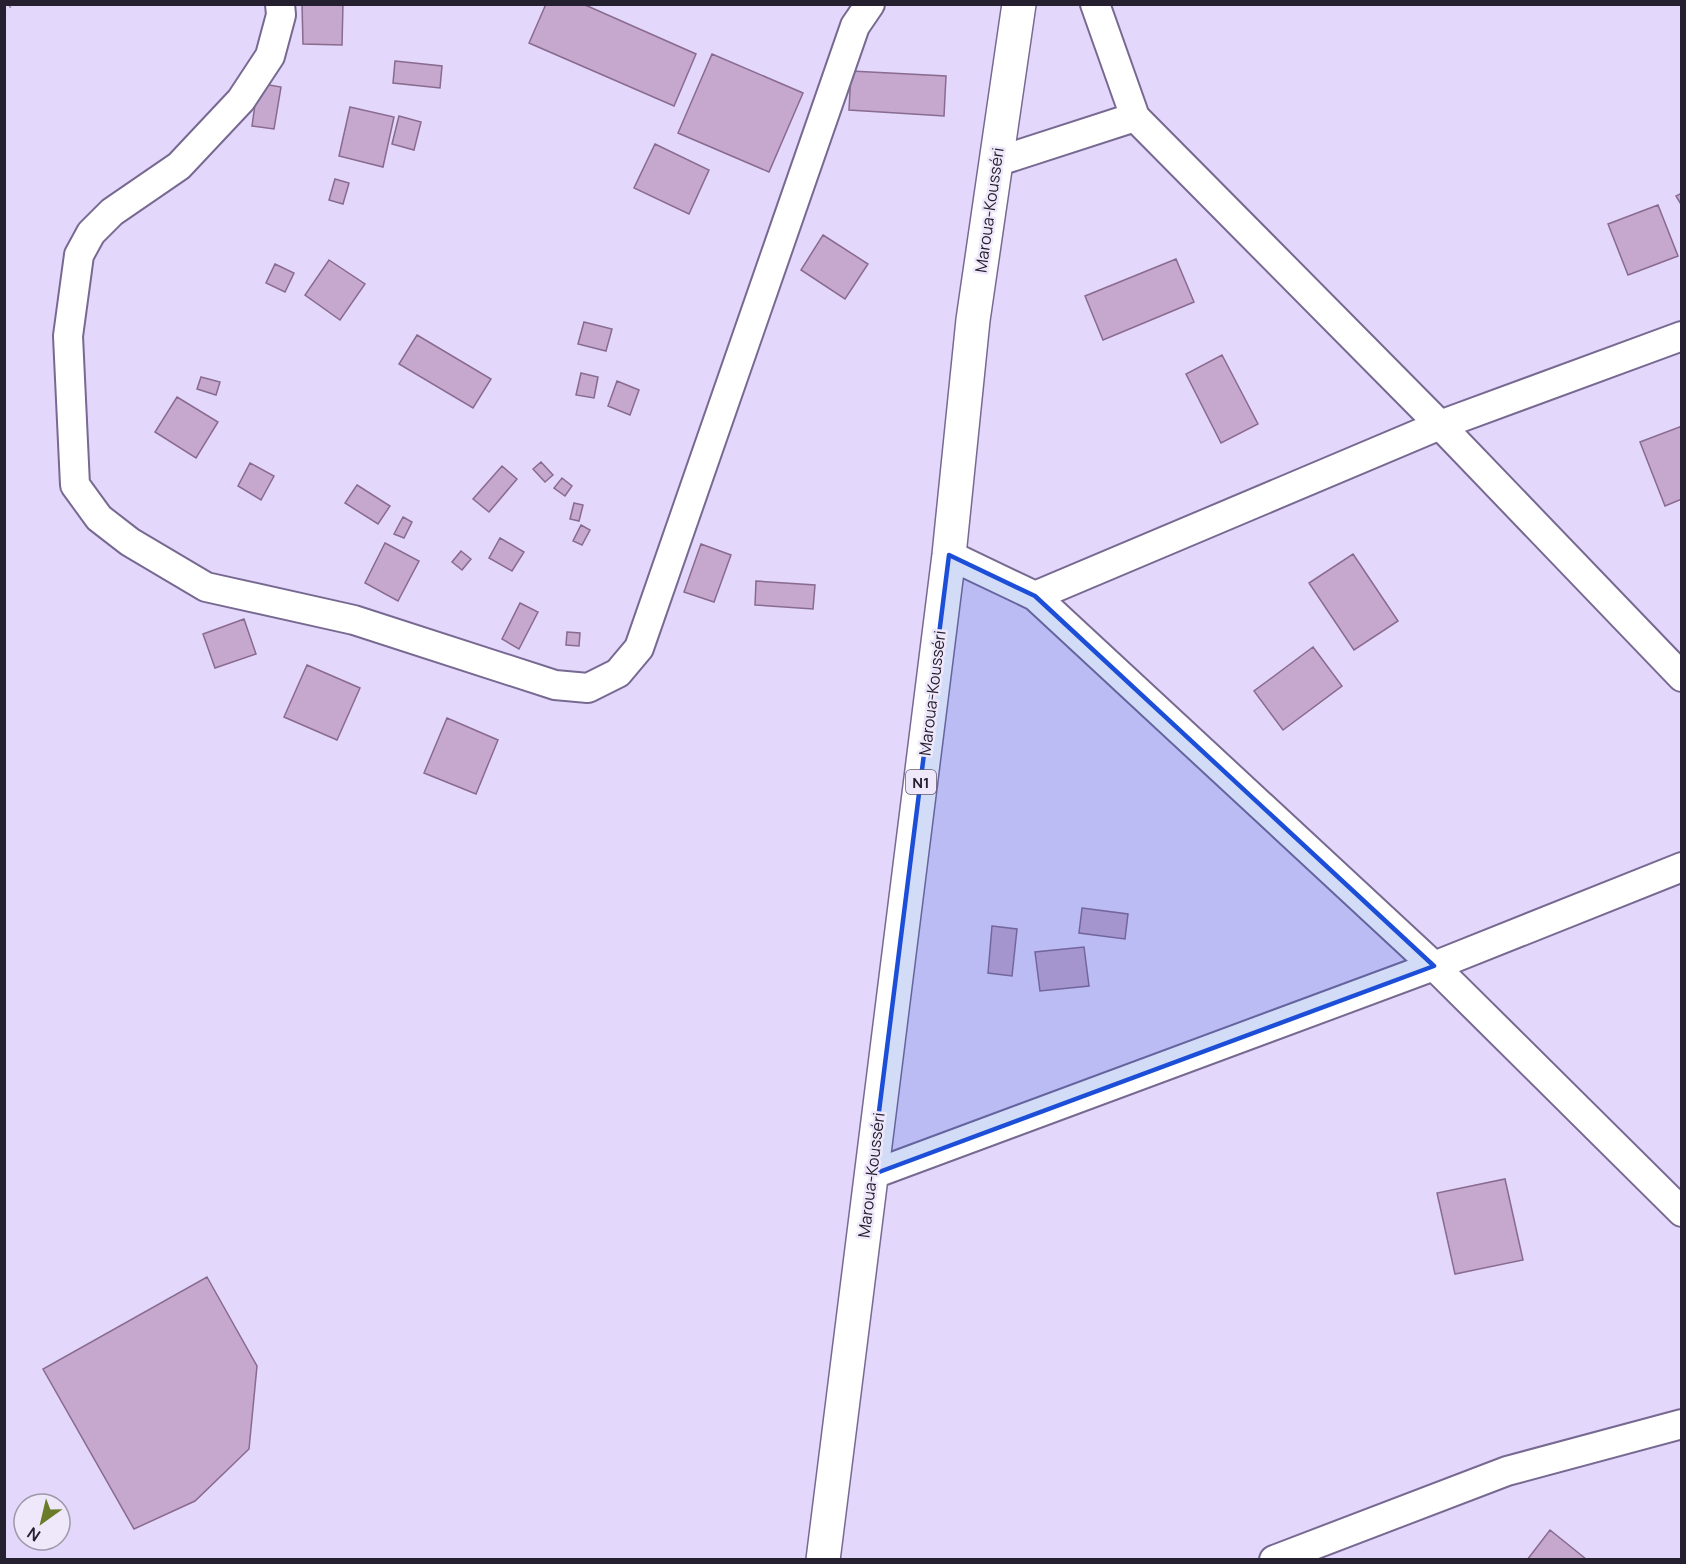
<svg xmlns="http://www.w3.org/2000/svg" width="1686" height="1564" font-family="Manrope,sans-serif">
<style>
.building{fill:#c6a7cd;stroke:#886b8e;stroke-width:1.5}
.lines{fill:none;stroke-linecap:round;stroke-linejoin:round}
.street-casing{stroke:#776991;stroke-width:32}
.highway-casing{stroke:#776991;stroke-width:36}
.path{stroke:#9289a4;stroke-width:4;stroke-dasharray:1.5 4.5;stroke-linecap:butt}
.street{stroke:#fff;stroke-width:28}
.highway{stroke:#fff;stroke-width:33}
.marked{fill:#1d4ed8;fill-opacity:0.2;stroke:#1d4ed8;stroke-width:4.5;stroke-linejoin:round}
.labels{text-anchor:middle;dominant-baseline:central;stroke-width:5;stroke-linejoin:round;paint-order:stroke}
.shield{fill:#eee8fa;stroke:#615c6d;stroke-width:1.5}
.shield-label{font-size:15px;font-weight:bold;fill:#252030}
.street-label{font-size:16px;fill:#252030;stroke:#eee8fa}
</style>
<rect width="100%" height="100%" fill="#e3d7fb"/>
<path class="building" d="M302 4H343L342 45 303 44Z
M546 4H583L696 54 674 106 529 43Z
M712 54 803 93 769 172 678 133Z
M395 61 442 66 440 88 393 83Z
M851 71 946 76 944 116 849 110Z
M258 83 281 87 274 129 252 126Z
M350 107 394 117 383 167 339 156Z
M399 116 421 122 414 150 392 144Z
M655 144 709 170 689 214 634 188Z
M335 179 349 183 343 204 329 200Z
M1682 193V206L1676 196Z
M1658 205 1678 256 1628 275 1608 224Z
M823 235 868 264 845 299 801 270Z
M1176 259 1194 302 1103 340 1085 296Z
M329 260 365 284 340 320 305 295Z
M275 264 294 273 285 292 266 283Z
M584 322 612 329 606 351 578 344Z
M417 335 491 379 473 408 399 364Z
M1222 355 1258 424 1221 443 1186 374Z
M581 373 598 377 594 398 576 395Z
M201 377 220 382 216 395 197 389Z
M617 381 639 390 630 415 608 406Z
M177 397 218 422 196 458 155 432Z
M1682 426V499L1665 506 1640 442Z
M541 462 553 475 545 482 533 469Z
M250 463 274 476 261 500 238 486Z
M502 466 517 479 489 512 473 499Z
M562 478 572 486 565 496 554 488Z
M357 485 390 506 378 524 345 503Z
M574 503 583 505 579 521 570 519Z
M403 517 412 522 404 538 394 534Z
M581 525 590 530 582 545 573 541Z
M500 538 524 552 512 571 489 558Z
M385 543 419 561 398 601 365 583Z
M701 544 731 555 714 602 684 592Z
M461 551 471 559 462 570 452 562Z
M1353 554 1398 621 1354 650 1309 583Z
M756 581 815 585 813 609 755 605Z
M520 603 538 612 519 649 502 639Z
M244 619 256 654 215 668 203 634Z
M567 632 580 633 579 646 566 645Z
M1313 647 1342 686 1283 730 1254 691Z
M307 665 360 688 337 740 284 717Z
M447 718 498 740 476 794 424 773Z
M1082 908 1128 914 1125 939 1079 933Z
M992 926 1017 929 1012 976 988 973Z
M1084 947 1089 986 1040 991 1035 952Z
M1505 1179 1523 1260 1455 1274 1437 1193Z
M207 1277 257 1366 249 1449 195 1501 134 1529 43 1369Z
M1550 1530 1586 1559 1527 1560Z"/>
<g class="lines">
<defs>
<path id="street" d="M280 4 281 15 270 56 241 100 179 166 112 212 91 233 79 255 68 336 75 485 99 518 130 542 206 587 354 620 555 685 588 688 618 673 639 648 855 26 870 4
M1095 4 1135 117 1440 425 1682 677
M996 162 1135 117
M949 555 1035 596 1440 425 1682 336
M1035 596 1434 966 1682 1212
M871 1175 1434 966 1682 867
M1274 1560 1507 1471 1682 1424"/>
<path id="highway" d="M823 1560 949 555 973 320 1019 4"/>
</defs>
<use href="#street" class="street-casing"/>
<use href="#highway" class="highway-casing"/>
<path class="path" d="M4 10 13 4"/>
<use href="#street" class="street"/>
<use href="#highway" class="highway"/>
</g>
<path class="marked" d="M949 555 1035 596 1434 966 871 1175Z"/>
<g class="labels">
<rect class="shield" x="906" y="770" width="30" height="24" rx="4.5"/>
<g class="shield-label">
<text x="921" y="782">N1</text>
</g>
<g class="street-label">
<text transform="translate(989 210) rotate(-82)">Maroua-Kousséri</text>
<text transform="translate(932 693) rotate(-83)">Maroua-Kousséri</text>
<text transform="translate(871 1175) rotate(-83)">Maroua-Kousséri</text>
</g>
</g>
<rect width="1686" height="1564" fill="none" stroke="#252030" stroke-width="12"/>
<g transform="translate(42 1522) rotate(214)"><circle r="28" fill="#eee8fa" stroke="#9e98a9" stroke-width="1.5"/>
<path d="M0-4.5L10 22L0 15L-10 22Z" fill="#6a7b29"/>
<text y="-9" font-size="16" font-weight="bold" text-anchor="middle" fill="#252030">N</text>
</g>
</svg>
